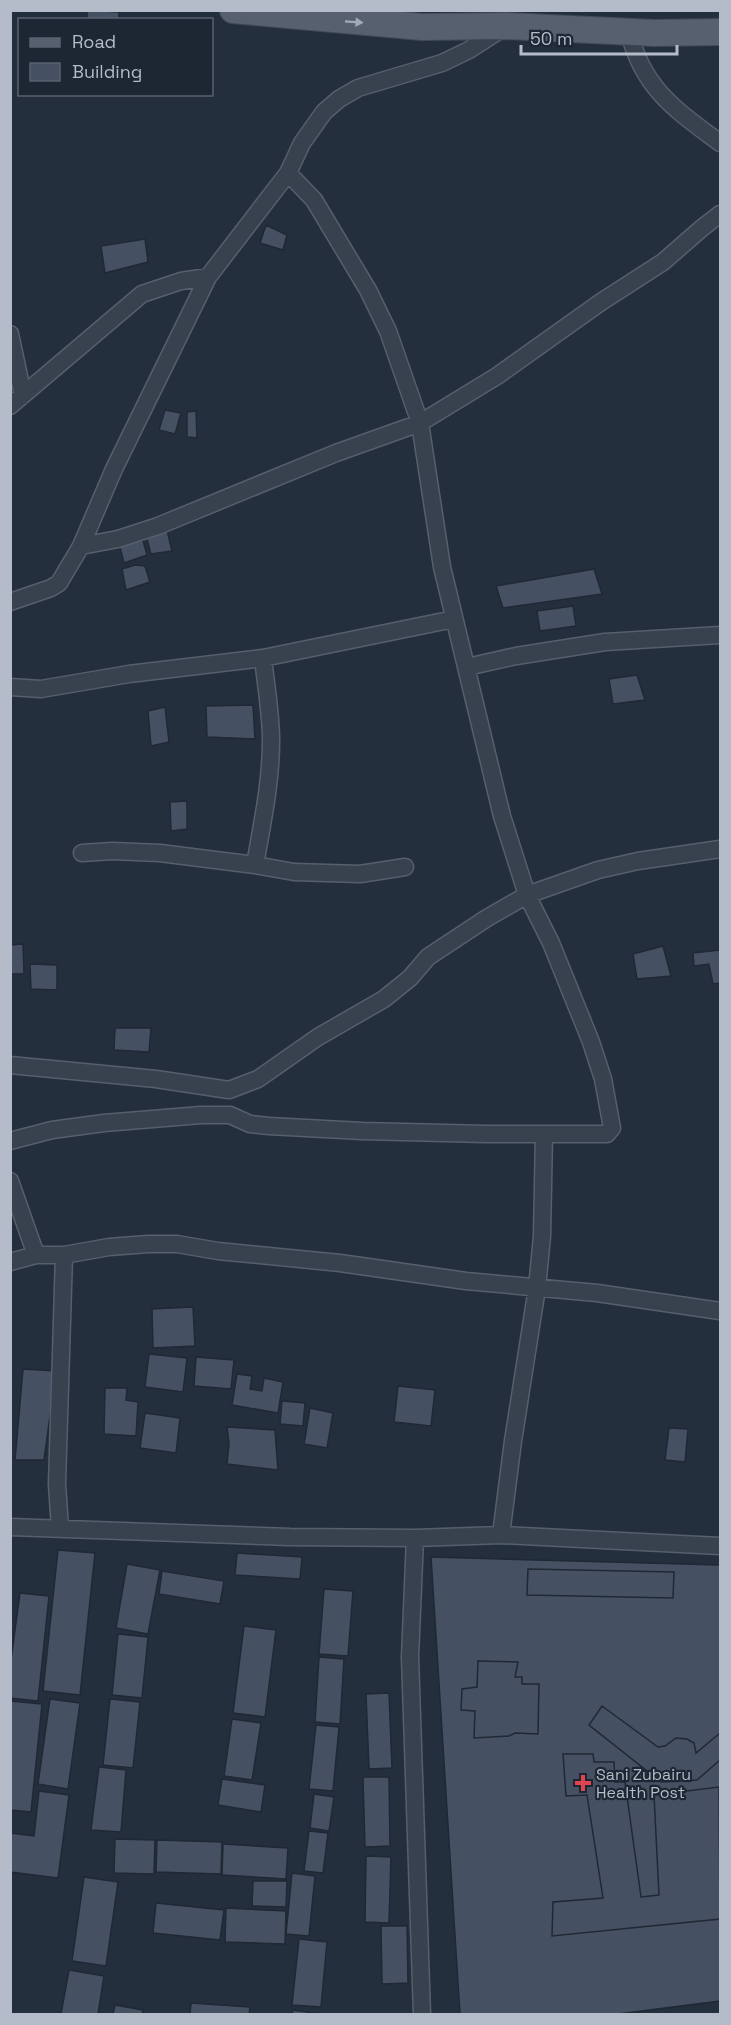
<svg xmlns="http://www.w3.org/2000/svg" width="731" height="2025" font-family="'Space Grotesk',sans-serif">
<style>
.building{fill:#455162;stroke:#1f2835;stroke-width:1.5}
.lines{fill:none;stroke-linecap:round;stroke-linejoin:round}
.minor-casing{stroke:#565f6c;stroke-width:19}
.primary-casing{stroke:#414a57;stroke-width:28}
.minor{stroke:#38414e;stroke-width:16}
.primary{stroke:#56606e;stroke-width:26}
.oneway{fill:#a1aab7}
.health-dot{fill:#e0444e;stroke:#1d2633;stroke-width:2}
.labels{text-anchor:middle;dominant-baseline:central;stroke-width:4.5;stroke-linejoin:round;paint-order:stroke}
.poi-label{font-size:16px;fill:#b4bcc9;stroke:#1d2633;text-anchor:start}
</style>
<rect width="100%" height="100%" fill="#242f3e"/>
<path class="building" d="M87 10 119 12V20H87Z
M266 225 287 235 283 250 260 243Z
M145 239 148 262 105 273 101 246Z
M165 410 181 413 175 434 159 430Z
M196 411 197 438 187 437V412Z
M167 530 172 551 151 554 146 536Z
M142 537 147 555 124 563 119 544Z
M135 565 145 566 150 582 126 590 122 569Z
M594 569 602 594 503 608 496 586Z
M573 606 576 626 540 631 537 611Z
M637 675 645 700 613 704 609 679Z
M253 705 255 739 207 737 206 706Z
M165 707 169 742 151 746 148 711Z
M187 801V829L171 831 170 802Z
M23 944 24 974H10V945Z
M663 946 671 976 637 979 633 954Z
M720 950V983L713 984 709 964 694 966 693 953Z
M30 964 57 965V990L31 989Z
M115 1028H151L149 1052 114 1050Z
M193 1307 195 1346 153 1348 152 1309Z
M149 1354 187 1358 183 1392 145 1387Z
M196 1357 234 1360 231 1389 194 1386Z
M23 1369 56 1371 44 1460H15Z
M237 1374 252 1376 250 1389 262 1391 264 1378 283 1382 278 1413 232 1405Z
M398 1386 435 1390 431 1426 394 1422Z
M105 1388H127L126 1400 138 1402 136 1436 104 1434Z
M282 1401 305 1403 303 1426 280 1424Z
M310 1408 333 1413 327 1448 304 1444Z
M145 1413 180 1418 176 1453 140 1448Z
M227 1427 275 1430 278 1470 227 1464 229 1443Z
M669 1428 688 1429 685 1462 665 1460Z
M58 1550 95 1553 80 1695 43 1691Z
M237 1553 302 1557 300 1579 235 1575Z
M431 1557 720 1565V2001L618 2014H460Z
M127 1564 160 1570 148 1634 116 1628Z
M528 1569 674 1572 673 1598 527 1595Z
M162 1571 224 1581 220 1604 159 1594Z
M324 1589 353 1591 348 1656 319 1654Z
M20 1593 49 1596 38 1701 10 1698V1667Z
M244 1626 276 1630 265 1717 233 1713Z
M118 1634 148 1637 142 1698 112 1695Z
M319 1657 344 1659 340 1724 315 1722Z
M478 1661 518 1662 515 1677H522V1684H539L538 1734 515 1733 509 1736 474 1738 475 1711 461 1710 462 1689 477 1687Z
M389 1693 392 1768 369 1769 366 1694Z
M50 1699 80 1703 68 1789 38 1784Z
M110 1699 140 1702 133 1768 103 1765Z
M10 1701 42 1704 31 1812 10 1810Z
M602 1706 658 1747 665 1746 676 1738 687 1739 694 1743 696 1753 720 1733V1760L697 1780 661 1782 589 1725Z
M232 1719 261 1723 252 1780 224 1776Z
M316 1725 339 1727 333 1791 309 1789Z
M563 1754H593L594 1762H614L615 1782H625L641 1897 659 1895 654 1795 719 1787 720 1919 552 1936 553 1902 603 1898 587 1795 566 1796Z
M99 1767 126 1770 121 1832 91 1830Z
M363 1777H389L390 1846 365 1847Z
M222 1779 265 1785 261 1812 218 1805Z
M39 1791 69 1795 58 1878 10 1872V1833L34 1836Z
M314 1794 334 1797 329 1831 310 1828Z
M309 1831 328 1833 323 1873 304 1871Z
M115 1839 155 1840 154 1874 114 1873Z
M157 1840 222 1842 221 1874 156 1872Z
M223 1844 288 1848 286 1879 222 1875Z
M366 1856 391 1857 389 1923 365 1922Z
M292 1873 315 1876 309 1936 286 1934Z
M84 1877 118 1882 106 1966 72 1961Z
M253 1881H287L286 1907 252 1906Z
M156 1903 224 1910 220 1940 153 1933Z
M226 1908 286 1911 285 1944 225 1942Z
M381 1926H407L408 1983 382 1984Z
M299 1939 327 1942 321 2007 292 2005Z
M69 1970 104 1976 98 2014H61Z
M191 2003 250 2007 249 2014H190Z
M115 2005 143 2010 142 2014H113Z
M293 2010 320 2014H292Z"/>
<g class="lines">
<defs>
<path id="minor" d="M629 32C643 89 676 110 720 143
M10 334 23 395
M10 406 142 294 181 281 208 277
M81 546 118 539 158 526 336 453 420 423 497 376 601 302 663 262 702 228 720 214
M10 602 51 588 59 583 81 546 114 469 208 277 288 173 302 143 324 112 339 99 358 88 442 63 469 50 503 28
M467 667 516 656 605 642 720 635
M10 687 41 689 129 674 263 658 454 619
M82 853 112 851 160 853 255 865 294 872 360 874 405 867
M255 865C262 824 271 783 271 741 271 713 266 686 263 658
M10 1065 156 1079 229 1090 258 1079 318 1037 384 999 410 978 428 957 487 918 527 895 598 870 638 861 720 849
M10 1141 52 1130 104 1123 201 1115H230L250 1124 269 1126 362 1131 486 1134H607L612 1128 603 1079 591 1042 551 943 527 895 502 816 442 567 420 423 388 331 368 290 314 200 288 173
M10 1181 36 1255
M10 1262 36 1255H64L109 1247 148 1244H177L218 1251 340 1263 466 1281 597 1293 720 1311
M10 1527 290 1537 415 1538 501 1535 720 1546
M60 1528 57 1484 64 1255
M501 1535 513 1441 537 1288 542 1236 544 1134
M415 1538 410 1657 422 2014"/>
<path id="primary" d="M233 10 422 27 506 26 654 33 720 32"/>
</defs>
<use href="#minor" class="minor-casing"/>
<use href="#primary" class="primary-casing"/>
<use href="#minor" class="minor"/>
<use href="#primary" class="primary"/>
</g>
<defs><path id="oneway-solid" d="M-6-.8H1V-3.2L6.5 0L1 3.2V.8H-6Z" transform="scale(1.5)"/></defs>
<use class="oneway" href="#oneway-solid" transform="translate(354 22) rotate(4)"/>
<path class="health-dot" d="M580 1774h6v6h6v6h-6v6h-6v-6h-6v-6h6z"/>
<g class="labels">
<g class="poi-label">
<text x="596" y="1774">Sani Zubairu<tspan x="596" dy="18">Health Post</tspan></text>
</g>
</g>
<rect width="731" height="2025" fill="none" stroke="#b4bcc9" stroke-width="24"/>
<rect x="18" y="18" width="195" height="78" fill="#1d2633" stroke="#59626f" stroke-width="1.5"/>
<rect x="30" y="38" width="30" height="9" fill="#56606e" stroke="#59626f" stroke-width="1.5"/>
<text x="72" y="48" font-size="18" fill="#b4bcc9">Road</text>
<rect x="30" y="63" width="30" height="18" fill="#455162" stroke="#59626f" stroke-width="1.5"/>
<text x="72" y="78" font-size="18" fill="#b4bcc9">Building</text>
<path d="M521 45v9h156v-9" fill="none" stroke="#b4bcc9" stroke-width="3"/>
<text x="530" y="45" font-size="18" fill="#b4bcc9" stroke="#1d2633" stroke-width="4.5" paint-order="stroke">50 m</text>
</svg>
